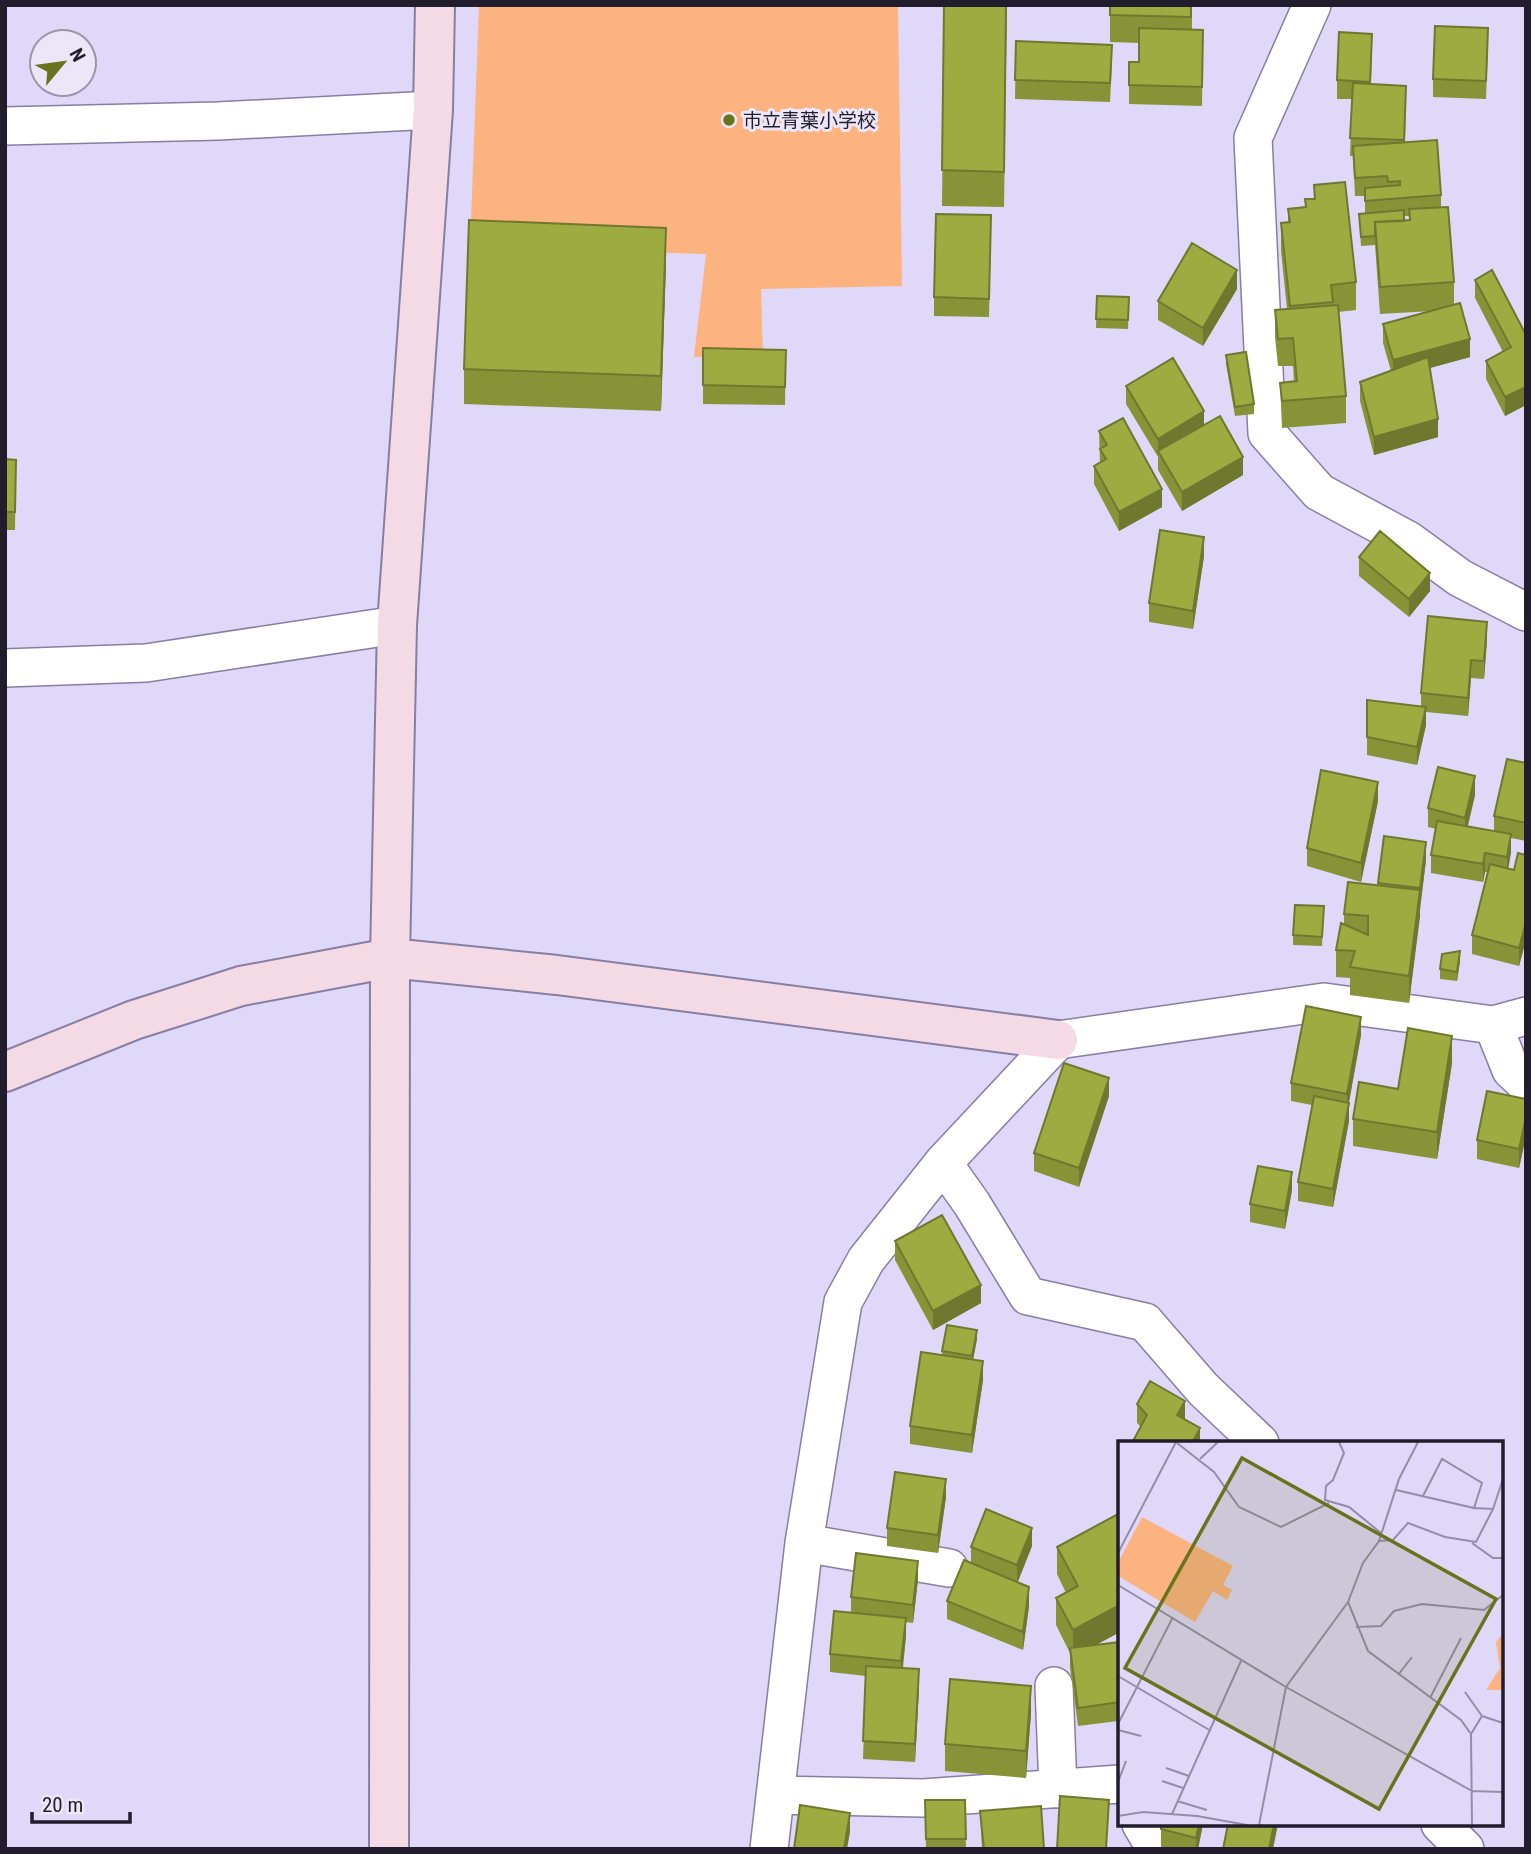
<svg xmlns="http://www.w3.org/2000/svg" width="1531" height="1854" font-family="'Roboto Condensed','Noto Sans JP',sans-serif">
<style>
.green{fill:#fcb37f}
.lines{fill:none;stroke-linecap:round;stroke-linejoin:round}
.street-casing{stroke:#877ea4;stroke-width:40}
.secondary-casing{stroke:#877ea4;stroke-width:42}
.street{stroke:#fff;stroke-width:37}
.secondary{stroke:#f4dae4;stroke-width:38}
.wall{fill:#889338;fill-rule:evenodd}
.shaded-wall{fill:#6f782e}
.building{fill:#9eab41;stroke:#6f782e;stroke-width:2}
.poi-dot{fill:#69731d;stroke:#ebe7f8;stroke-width:2.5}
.labels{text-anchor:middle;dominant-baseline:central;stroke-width:6;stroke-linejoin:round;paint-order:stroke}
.poi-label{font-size:19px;fill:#211d2c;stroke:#ebe7f8;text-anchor:start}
.inset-road{fill:none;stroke:#938da7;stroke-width:2}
.view{fill:#69731d;fill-opacity:0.15;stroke:#69731d;stroke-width:3.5}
.inset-edge{fill:none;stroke:#211d2c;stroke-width:3.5}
</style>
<rect width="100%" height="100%" fill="#dfd8f9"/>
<path class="green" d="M479 5H898L902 286 761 289 763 355 694 357 706 254 470 247Z"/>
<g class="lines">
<defs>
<path id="street" d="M1312 5 1253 138 1267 433 1319 492 1408 540 1460 578 1526 612
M5 126 218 121 433 110
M5 668 146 663 397 625
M1493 1025 1511 1070 1526 1084
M943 1163 972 1204 1028 1296 1145 1322 1203 1389 1260 1443
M804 1543 949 1568
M1054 1686 1058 1789
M775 1795 923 1798 1120 1784
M1141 1824 1156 1849
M1440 1824 1465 1849
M769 1849 804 1543 843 1302 866 1260 943 1163 1058 1040 1324 1002 1493 1025 1526 1016"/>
<path id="secondary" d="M5 1072 134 1020 241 986 390 958 557 975 1058 1040
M389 1849 390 958 397 625 433 110 435 5"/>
</defs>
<use href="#street" class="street-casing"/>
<use href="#secondary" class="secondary-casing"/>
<use href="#street" class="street"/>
<use href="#secondary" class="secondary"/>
</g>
<path class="wall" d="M944 5H1007L1004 207 942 206Z
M1110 5H1192V30H1203L1202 106 1129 104V62H1139V43L1110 42Z
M1016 41 1112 63 1110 102 1015 99Z
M1488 47 1486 99 1433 97V79Z
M1372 52 1371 84 1406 104 1405 143 1441 195V207L1454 282V305L1470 357 1430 368 1438 437 1374 455 1360 401V382L1391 371 1383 343V324L1433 311 1380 314 1375 245 1361 246 1359 214 1365 213V196H1355L1353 156H1350L1352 99H1337V80ZM1404 216H1409V220L1404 221Z
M1314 185 1356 282V310L1338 312 1346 396V423L1282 428 1280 383 1294 382 1293 366H1278L1275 337V310L1287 309 1281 251V223H1288V209L1305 207V199H1314Z
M991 234 989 317 934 316V297Z
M666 263 661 411 464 404V369Z
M1475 280 1526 335V405L1505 416 1486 379V361L1503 352 1475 298Z
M1237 289 1203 346 1158 320V301Z
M1097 296 1129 297 1128 329 1096 328Z
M703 348 786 350 785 405 703 404Z
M1226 355 1254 404V414L1235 416 1226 364Z
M1126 386 1204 425 1243 475 1182 511 1158 470V456V457L1126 404Z
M1099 431 1162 507 1119 531 1094 484V466L1100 463Z
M5 459 16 460 15 530H5Z
M1204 556 1193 629 1149 622V603Z
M1359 557 1430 591 1409 617 1359 576Z
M1487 640 1484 679 1471 678 1468 716 1426 712V725L1417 765 1367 755V700L1421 706V693Z
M1526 763V841L1511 838V852L1508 869 1514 870 1526 855V940L1519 966 1472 954V935L1487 872H1485L1483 882 1431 873V855L1436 829 1428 827V808L1475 795 1468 826 1494 831V816Z
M1378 801 1361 882 1307 866V848Z
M1384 836 1426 860 1409 1003 1350 995V978L1336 977V950L1344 924V914L1378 886Z
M1324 906 1322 946 1293 945V935Z
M1460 961 1457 981 1440 979V969Z
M1361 1035 1349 1103V1121L1333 1207 1298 1201V1182L1312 1105 1291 1101V1083Z
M1452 1063 1437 1159 1353 1146V1119Z
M1109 1096 1079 1187 1034 1171V1153Z
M1526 1099V1136L1519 1168 1477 1159V1140Z
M1292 1190 1285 1229 1250 1222V1204Z
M895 1241 981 1303 933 1330 895 1260Z
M977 1339 973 1360 983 1380 972 1453 910 1444V1426L942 1355V1351Z
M1137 1404 1185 1420 1200 1443 1141 1427 1137 1423Z
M946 1497 938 1553 887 1546V1528Z
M1120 1513V1632L1096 1645 1120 1642V1742L1118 1733V1721L1078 1726 1070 1667V1653L1056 1625V1598L1066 1593 1057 1574V1547Z
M1032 1546 1017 1583 1029 1606 1023 1650 947 1619V1601L971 1563V1547Z
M918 1579 913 1623 906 1622V1636L903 1668 919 1687 915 1762 863 1759 866 1676 830 1672V1654L851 1613V1597Z
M1031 1713 1026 1778 945 1771V1744Z
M925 1800H965L966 1849H926Z
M980 1811 1044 1849H982Z
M1161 1824H1203L1198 1849H1167L1161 1847Z"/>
<path class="shaded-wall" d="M666 228V263L661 411V376Z
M1237 270V289L1203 346V328Z
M1470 339V357L1393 378V360Z
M1526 387V405L1505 416V397Z
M1204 411V429L1158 451V457V439Z
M1438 419V437L1374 455V437Z
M1243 457V475L1182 511V492Z
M1162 489V507L1119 531V512Z
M1204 537V556L1193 629V611Z
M1430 573V591L1409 617V599Z
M1487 622V640L1484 679V661Z
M1471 660V678L1468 716V698Z
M1426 707V725L1417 765V747Z
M1475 776V795L1465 836V818Z
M1378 782V801L1361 882V863Z
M1511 834V852L1507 876V857Z
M1426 842V860L1420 907V888Z
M1485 853V872L1483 882V864Z
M1420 890V917L1409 1003V976Z
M1526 922V940L1519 966V948Z
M1460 951V961L1457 981V972Z
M1361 1017V1035L1347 1112V1094Z
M1452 1036V1063L1437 1159V1132Z
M1109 1078V1096L1079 1187V1168Z
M1349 1103V1121L1333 1207V1189Z
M1526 1117V1136L1519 1168V1149Z
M1292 1172V1190L1285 1229V1211Z
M981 1285V1303L933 1330V1311Z
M977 1330V1339L972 1365V1356Z
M983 1361V1380L972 1453V1435Z
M1185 1401V1419L1177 1434V1415Z
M1200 1428V1443H1192Z
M946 1479V1497L938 1553V1535Z
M1032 1528V1546L1017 1584V1565Z
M918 1561V1579L913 1623V1605Z
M1029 1587V1606L1023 1650V1632Z
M1120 1605V1632L1073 1657V1630Z
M906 1618V1636L901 1679V1661Z
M919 1669V1687L915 1762V1744Z
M1031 1686V1713L1026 1778V1751Z
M850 1813V1832L847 1849H844Z
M1199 1824H1203L1198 1849H1196V1838Z
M1274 1824H1278L1273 1849H1269Z"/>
<path class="building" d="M944 5H1006L1004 172 942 170Z
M1110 5H1191V17L1110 15Z
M1435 26 1488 28 1486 81 1433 79Z
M1139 28 1203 30 1202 87 1129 85V62H1139Z
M1339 32 1372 34 1370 82 1337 80Z
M1016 41 1112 45 1110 83 1015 80Z
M1353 83 1406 86 1404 140 1350 138Z
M1437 140 1441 195 1365 201V188L1400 185V181L1388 182 1387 176 1355 178 1353 146Z
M1345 182 1356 282 1331 285 1333 302 1290 306 1281 223 1290 222 1288 209 1306 207 1305 199H1315L1314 185Z
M1448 207 1454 282 1380 287 1375 222 1410 220 1409 209Z
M1404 210V221L1375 222V236L1361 237 1359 214Z
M936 214 991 215 989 299 934 297Z
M469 220 666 228 661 376 464 369Z
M1192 243 1237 270 1203 328 1158 301Z
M1492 270 1526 335V387L1505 397 1486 361 1511 347 1475 280Z
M1097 296 1129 297 1128 320 1096 319Z
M1460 303 1470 339 1393 360 1383 324Z
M1338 305 1346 396 1282 401 1280 383 1297 381 1293 338 1278 339 1275 310Z
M703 348 786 350 785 387 703 385Z
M1246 352 1254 404 1235 407 1226 355Z
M1428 357 1438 419 1374 437 1360 382Z
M1173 358 1204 411 1158 439 1126 386Z
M1220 416 1243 457 1182 492 1158 451Z
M1123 418 1162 489 1119 512 1094 466 1106 459 1100 449 1107 445 1099 431Z
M5 459 16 460 15 512H5Z
M1160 530 1204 537 1193 611 1149 603Z
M1380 531 1430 573 1409 599 1359 557Z
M1428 616 1487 622 1484 661 1471 660 1468 698 1421 693Z
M1367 700 1426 707 1417 747 1367 737Z
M1507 759 1526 763V823L1494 816Z
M1438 767 1475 776 1465 818 1428 808Z
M1321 770 1378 782 1361 863 1307 848Z
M1437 821 1511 834 1507 857 1485 853 1483 864 1431 855Z
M1384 836 1426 842 1420 888 1378 883Z
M1518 853 1526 855V922L1519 948 1472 935 1490 864 1514 870Z
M1348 882 1420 890 1409 976 1350 967 1355 951 1336 950 1341 923 1368 935V916L1344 914Z
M1295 905 1324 906 1322 937 1293 935Z
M1460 951 1457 972 1440 969 1442 954Z
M1306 1006 1361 1017 1347 1094 1291 1083Z
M1408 1028 1452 1036 1437 1132 1353 1119 1359 1082 1398 1089Z
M1064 1063 1109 1078 1079 1168 1034 1153Z
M1487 1091 1526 1099V1117L1519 1149 1477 1140Z
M1314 1096 1349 1103 1333 1189 1298 1182Z
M1258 1166 1292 1172 1285 1211 1250 1204Z
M942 1215 981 1285 933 1311 895 1241Z
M947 1325 977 1330 972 1356 942 1351Z
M921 1352 983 1361 972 1435 910 1426Z
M1150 1381 1185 1401 1177 1415 1200 1428 1192 1443H1132L1147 1415 1137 1404Z
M895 1472 946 1479 938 1535 887 1528Z
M986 1509 1032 1528 1017 1565 971 1547Z
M1120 1513V1605L1073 1630 1056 1598 1078 1586 1057 1547Z
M856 1553 918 1561 913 1605 851 1597Z
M964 1560 1029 1587 1023 1632 947 1601Z
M834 1611 906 1618 901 1661 830 1654Z
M1120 1642V1702L1078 1708 1070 1648Z
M866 1666 919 1669 915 1744 863 1741Z
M950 1679 1031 1686 1026 1751 945 1744Z
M1060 1796 1109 1800 1106 1849H1057Z
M925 1800H965L966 1839H926Z
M800 1805 850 1813 844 1849H794Z
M1041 1806 1044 1849H984L980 1811Z
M1161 1824H1199L1196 1838 1161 1829Z
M1228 1824H1274L1269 1849H1223Z"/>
<circle class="poi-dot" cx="729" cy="120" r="7"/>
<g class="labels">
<g class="poi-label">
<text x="743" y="120">市立青葉小学校</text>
</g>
</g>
<g transform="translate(1118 1441)">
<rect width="385" height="385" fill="#dfd8f9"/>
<path d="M24 76 115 125 105 144 114 149 109 159 95 150 77 181 0 135V122ZM385 192V249H368L382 227 378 201Z" fill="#fcb37f"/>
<path class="inset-road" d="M221 1 226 12 215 39 208 45 207 59 231 66 263 92M59 2 96 31 121 66 163 86 211 62M82 18 100 1M278 49 356 67 364 42 324 18 305 55M356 67 375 68 385 38M261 100 275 99 290 82 327 96 358 101 375 68M354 102 375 117H385M0 112 58 1M0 144 168 246 354 350 385 351M230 161 250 210 343 279 353 293 354 384M238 186 263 185 276 170 304 163 366 169 385 154M280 234 294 216M0 235 93 290M347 251 364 275M312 257 343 197M0 283 55 176M0 289 23 295M353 293 364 275 385 282M48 327 71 335M44 340 65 347M0 341 8 320M59 360 89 369M54 373 123 220M0 375 25 371 79 375 129 384M141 384 168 246 230 161 245 122 261 100 281 38 300 1"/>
<path class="view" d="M124 17 378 158 261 368 7 227Z"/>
<rect width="385" height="385" class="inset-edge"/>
</g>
<rect width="1531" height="1854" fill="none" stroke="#211d2c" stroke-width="14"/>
<g transform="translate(63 63) rotate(61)"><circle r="33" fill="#ebe7f8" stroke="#9a96a6" stroke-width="2"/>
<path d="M0-5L12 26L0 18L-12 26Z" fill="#69731d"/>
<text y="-10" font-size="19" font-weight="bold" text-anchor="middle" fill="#211d2c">N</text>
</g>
<path d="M32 1812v10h98v-10" fill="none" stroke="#211d2c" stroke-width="3.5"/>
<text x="42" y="1812" font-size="21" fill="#211d2c" stroke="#ebe7f8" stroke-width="5" paint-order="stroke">20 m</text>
</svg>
